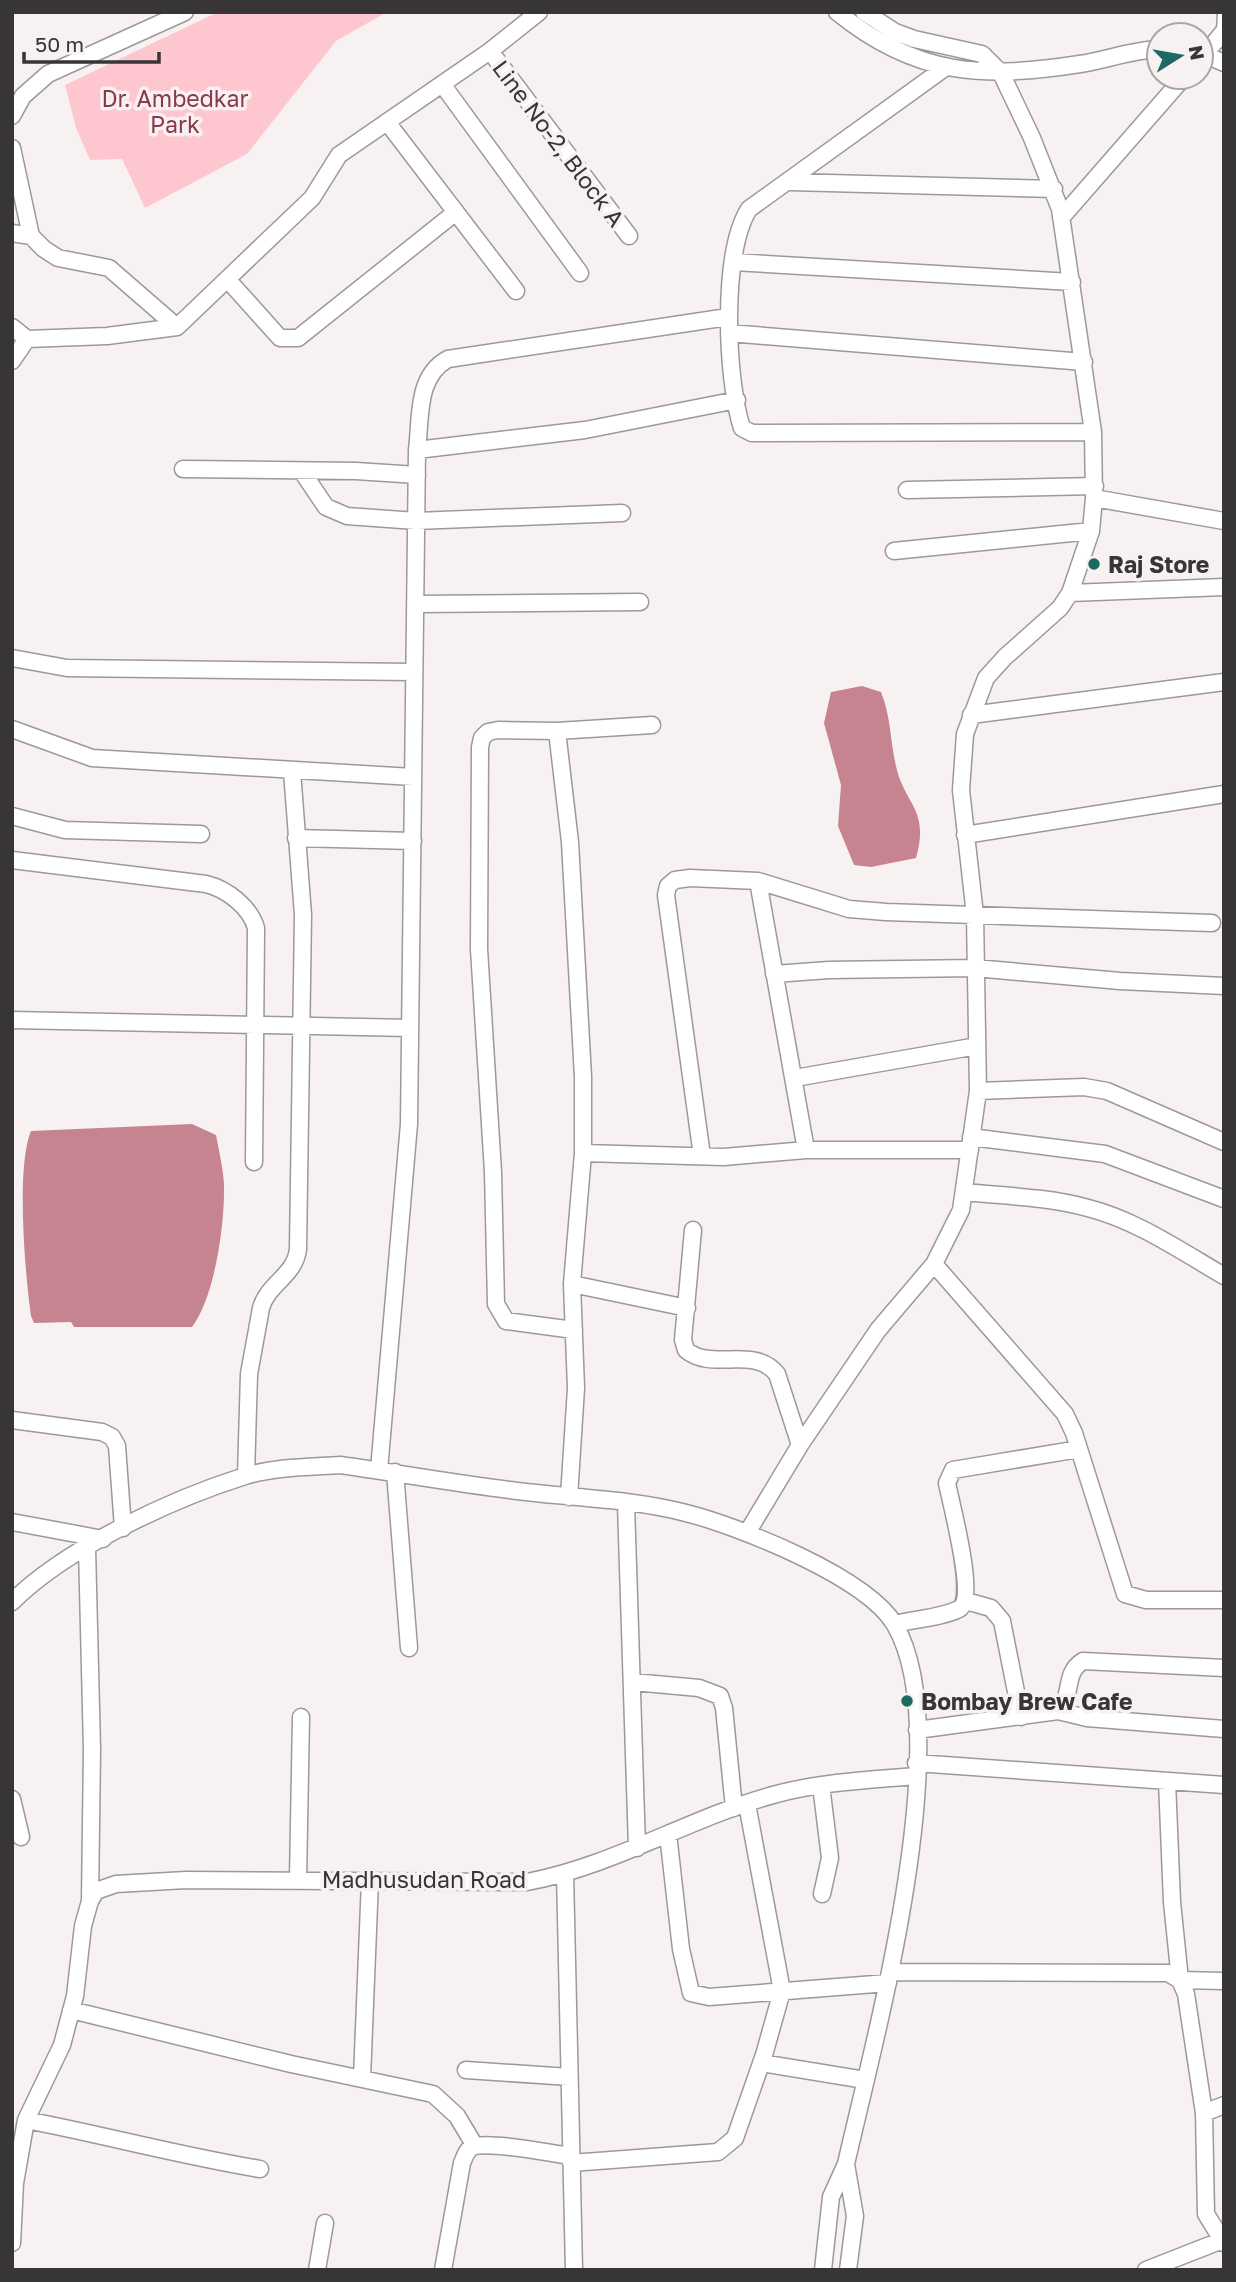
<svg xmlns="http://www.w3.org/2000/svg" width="1236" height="2282" font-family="'Golos Text',sans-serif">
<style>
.green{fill:#fec7d0}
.water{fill:#c68490}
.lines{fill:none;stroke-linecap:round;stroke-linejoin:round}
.lane-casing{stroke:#9d9899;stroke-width:11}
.street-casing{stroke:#9d9899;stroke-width:19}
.lane{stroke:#fff;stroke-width:8}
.street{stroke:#fff;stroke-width:16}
.poi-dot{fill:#1e6963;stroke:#f7f1f2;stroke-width:2.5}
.labels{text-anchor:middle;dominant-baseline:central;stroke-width:7;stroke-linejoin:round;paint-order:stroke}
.park-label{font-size:23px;fill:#8a394c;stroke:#f7f1f2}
.street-label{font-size:23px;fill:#373535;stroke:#f7f1f2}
.poi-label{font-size:23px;font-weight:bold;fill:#373535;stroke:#f7f1f2;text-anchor:start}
</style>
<rect width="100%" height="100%" fill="#f7f1f2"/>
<path class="green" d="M218 12H387L336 41 247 154 145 208 122 159 90 160 76 128 65 85Z"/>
<path class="water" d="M862 686 881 692C891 717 890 740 896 766 904 804 930 809 916 858L871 867 854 865 838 826 841 785 824 723 831 692Z
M192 1124 216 1135C219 1151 223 1168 224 1184 225 1223 215 1297 192 1327H74L71 1322 34 1323 31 1316C25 1274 16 1167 31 1131Z"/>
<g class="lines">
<defs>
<path id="lane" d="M1221 32 1222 12"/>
<path id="street" d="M837 12C916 76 983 79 1080 64 1106 60 1132 50 1159 49
M490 51 629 236
M1201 53 1224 63
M1201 59 1224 31
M946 67 749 209C721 253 726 379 742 428L752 433 1093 432
M442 84 580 273
M12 116 23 96 48 74 185 12
M387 122 516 291
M12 148 31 236 44 249 58 258 109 268 177 327
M790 182 1054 189
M1061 218 1184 77
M12 233 31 236
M734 262 1072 282
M227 279 280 338H298L456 212
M12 327 27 339
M729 333 1084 362
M12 361 27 339 107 336 177 327 312 198 339 155 490 51 539 12
M417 450 585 430 737 400
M183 469 356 471 417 475
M303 473 326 507 347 516 416 521 622 513
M907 490 1095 486
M1094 498 1224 521
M894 551 1091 531
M1070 593 1224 587
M415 604 640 602
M12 658 67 668 414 672
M971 715 1224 682
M12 729 92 758 413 777
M557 731 570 842 583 1077V1153L572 1284 576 1388 569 1497
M12 816 65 830 201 834
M965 835 1224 794
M296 838 413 841
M12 860 206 884C227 889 250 907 256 928L254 1162
M758 881 806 1150
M774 974 829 970 975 968 1120 981 1224 986
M12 1020 410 1028
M795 1078 977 1046
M978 1091 1084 1087 1107 1091 1224 1142
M971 1137 1105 1154 1224 1199
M583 1153 724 1157 806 1150H970
M702 1156 666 895 668 886 675 880 690 878 758 881 849 909 886 912 1212 923
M964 1192C1005 1196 1048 1197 1088 1208 1136 1220 1181 1251 1224 1276
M693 1230 683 1340 686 1350C712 1372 754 1345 777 1374L800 1445
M934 1264 1065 1414 1074 1433 1125 1594 1146 1600H1224
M572 1284 687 1308
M574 1330 506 1321 496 1304 493 1172 479 949 480 747 482 738 488 732 498 730 557 731 652 725
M12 1420 102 1432 112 1437 117 1446 123 1528
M379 1470 409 1124 417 450C421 418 416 376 448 359L728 317
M395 1472 409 1648
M246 1475 249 1374 261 1308C268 1283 295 1276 298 1249L303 915 292 771
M626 1504 637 1848
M12 1522 103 1539
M747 1533 800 1445 878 1330 934 1264 961 1210 978 1091 975 915 961 790 965 734 986 678 1005 657 1060 608 1070 593 1091 531 1094 498 1093 432 1060 209 1032 138 1001 73 982 54 914 39 895 32 864 12
M966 1601 991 1608 1002 1621 1021 1717
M12 1602C66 1548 172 1499 245 1476 275 1467 309 1467 340 1465 397 1473 453 1483 510 1490 567 1498 629 1498 686 1513 738 1526 867 1577 895 1625 959 1736 874 2040 846 2164L831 2197 823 2270
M895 1624C914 1619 941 1618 959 1609 977 1599 951 1504 947 1483L953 1470 1079 1449
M633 1682 699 1688 720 1696 724 1708 734 1808
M1058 1711 1087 1718 1224 1729
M917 1730 1058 1711C1074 1694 1063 1673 1083 1661L1224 1668
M916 1763 1224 1785
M1167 1781 1172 1902 1180 1980 1224 1981
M821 1785 830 1858 822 1894
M12 1799 21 1837
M668 1834 681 1949 691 1993 709 1997 888 1983
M565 1873 574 2270
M298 1879 301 1717
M90 1901 96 1891 116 1884 186 1880 527 1882C613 1866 689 1818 773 1795 820 1782 868 1780 916 1776
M890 1972 1168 1973 1180 1980 1186 1994 1204 2113 1206 2214 1224 2243
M71 2010 291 2064 433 2094 457 2116 475 2146
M761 2063 865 2080
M466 2070 569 2077
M362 2078 370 1880
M1204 2113 1224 2105
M26 2120C104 2135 181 2156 260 2169
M571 2163 718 2152 735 2138 764 2055 782 1991 747 1804
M846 2164 855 2216 848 2270
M12 2243 15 2183 26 2120 62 2045 75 1996 83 1926 90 1901 92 1749 87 1548
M317 2270 325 2223
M443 2270 462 2163C465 2156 467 2148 475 2146 496 2142 548 2153 571 2156
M1146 2270 1220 2241"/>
</defs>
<use href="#lane" class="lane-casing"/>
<use href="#street" class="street-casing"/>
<use href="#lane" class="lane"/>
<use href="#street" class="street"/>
</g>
<g class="poi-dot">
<circle cx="1094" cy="564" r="7"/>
<circle cx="907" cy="1701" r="7"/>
</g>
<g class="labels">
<g class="park-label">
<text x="175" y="98">Dr. Ambedkar<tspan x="175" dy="26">Park</tspan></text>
</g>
<g class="street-label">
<text transform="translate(559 143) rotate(53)">Line No-2, Block A</text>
<text x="424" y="1879">Madhusudan Road</text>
</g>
<g class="poi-label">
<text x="1108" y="564">Raj Store</text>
<text x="921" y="1701">Bombay Brew Cafe</text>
</g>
</g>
<rect width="1236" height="2282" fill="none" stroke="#373535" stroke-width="28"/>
<g transform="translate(1180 56) rotate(79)"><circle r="33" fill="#f7f1f2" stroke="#aaa6a6" stroke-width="2"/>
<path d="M0-5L12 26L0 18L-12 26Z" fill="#1e6963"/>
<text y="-10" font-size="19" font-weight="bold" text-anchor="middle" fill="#373535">N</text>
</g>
<path d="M24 52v10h135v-10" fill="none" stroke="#373535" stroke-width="3.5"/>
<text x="35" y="52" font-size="21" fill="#373535" stroke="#f7f1f2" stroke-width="5" paint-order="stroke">50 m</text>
</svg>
